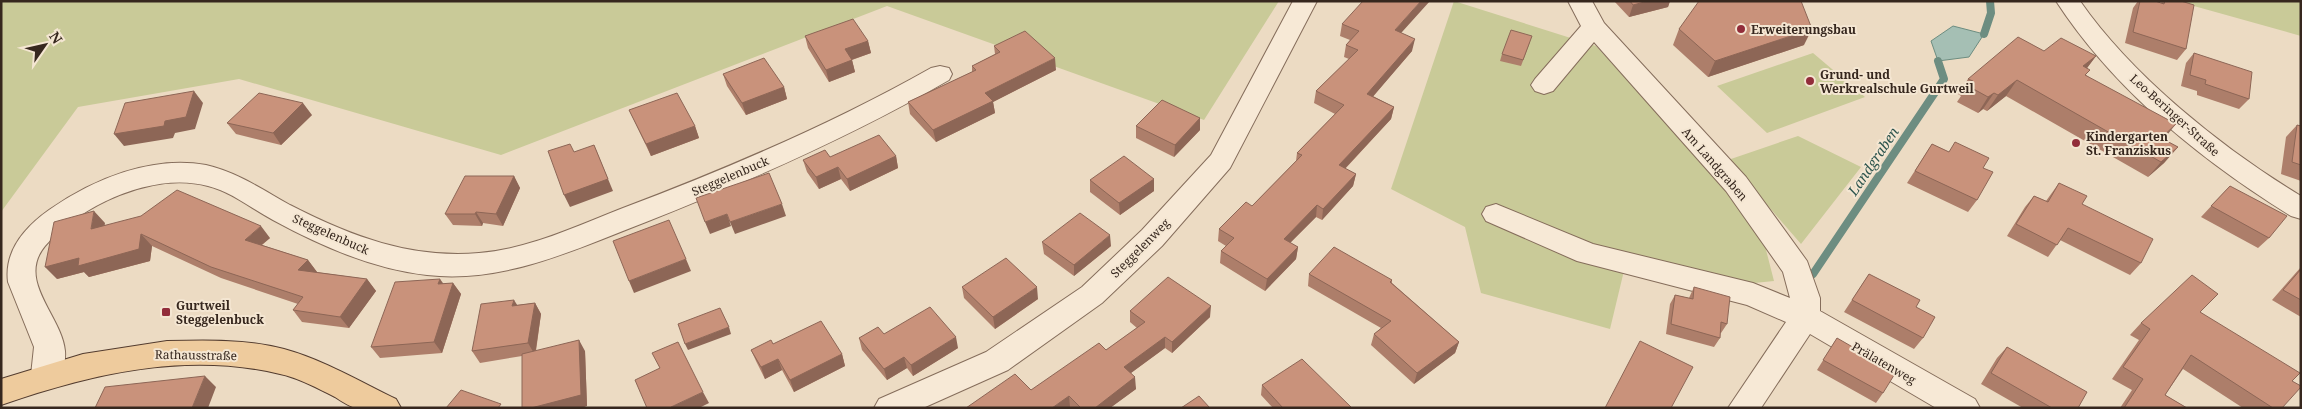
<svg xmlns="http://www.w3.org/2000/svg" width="2302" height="409" font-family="'Noto Serif',serif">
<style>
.green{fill:#c9ca98}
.water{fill:#a5bfb4;stroke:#6d8d81}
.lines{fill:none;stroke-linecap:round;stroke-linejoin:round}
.stream{stroke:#6d8d81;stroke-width:8}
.minor-casing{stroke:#856d5b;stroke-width:2}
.major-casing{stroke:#533c2f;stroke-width:2}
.minor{fill:#f7e9d6;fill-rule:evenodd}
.major{fill:#eecb9d;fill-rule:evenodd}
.wall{fill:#ad7e6a}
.shaded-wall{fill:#8d6656}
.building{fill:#c9927b;stroke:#8d6656}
.poi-dot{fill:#922d3a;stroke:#f4e6d2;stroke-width:2}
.labels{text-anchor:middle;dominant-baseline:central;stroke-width:4;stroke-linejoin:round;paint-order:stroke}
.poi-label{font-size:12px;font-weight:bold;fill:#36271e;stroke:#f4e6d2;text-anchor:start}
.street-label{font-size:12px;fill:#36271e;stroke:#f4e6d2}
.water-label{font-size:14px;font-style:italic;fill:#2e554e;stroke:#f4e6d2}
</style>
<rect width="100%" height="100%" fill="#ecdbc3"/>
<path class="green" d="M1 1H1279L1204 120 887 6 501 155 239 79 78 107 1 212Z
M1454 1 1596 46 1739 201 1764 242 1774 281 1744 284 1628 254 1610 329 1481 293 1465 227 1391 189Z
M2176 1H2301V36Z
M1813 53 1865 97 1767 133 1717 86Z
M1798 136 1861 167 1801 244 1728 160Z"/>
<path class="water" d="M1953 26 1984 34 1969 57 1938 61 1931 41Z"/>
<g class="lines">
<path class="stream" d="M1984 34 1991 13 1990 1
M1813 274 1944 79 1938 61"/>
<defs>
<path id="minor" d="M1293 1H1317L1230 168 1162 246 1102 303 1008 370 923 408H874L879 399 986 352 1082 287 1142 230 1211 155Z
M1568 1H1592L1604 23 1746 177 1807 261 1820 298V311L1975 399 1980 408H1936L1810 334 1761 408H1728L1786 322 1747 305 1577 261 1486 221 1482 214 1486 207 1496 204 1593 244 1753 283 1790 298 1783 272 1726 191 1594 42 1553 91 1544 94 1535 91 1531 85 1535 79 1581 26Z
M2056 1H2080C2132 76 2223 149 2301 196V219L2291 216C2202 161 2114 90 2056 1Z
M940 66 949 68 952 74 949 80C852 136 750 181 646 222 576 249 504 284 427 275 373 269 321 246 273 220 252 209 232 192 208 186 154 171 80 205 45 246 16 281 62 316 65 351 66 363 62 374 57 384L46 388 35 384 31 375 34 347 8 282C4 251 25 227 49 210 93 179 152 155 206 165 237 172 263 190 290 205 350 236 411 259 479 253 529 249 577 226 623 208 729 168 832 124 931 68Z"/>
<path id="major" d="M167 341C205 340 247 339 284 349 324 360 359 381 396 399L401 408C386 408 369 409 355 408 349 406 341 401 335 397 317 388 299 378 280 374 186 351 90 374 1 405V379L83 354Z"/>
</defs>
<use href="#minor" class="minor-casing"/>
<use href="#major" class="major-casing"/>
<use href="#minor" class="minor"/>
<use href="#major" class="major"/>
</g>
<path class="wall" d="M1614 1H1670L1668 7 1629 17Z
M2138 1H2155L2161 3 2162 1H2181L2186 49 2177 60 2125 43 2133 8Z
M1342 24 1401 33 1412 51 1373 96 1394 107 1391 119 1345 169 1356 174 1353 186 1322 220 1316 217 1290 243 1298 247 1296 259 1265 291 1220 263 1221 251 1226 246 1218 241 1219 229 1252 206 1296 161 1297 153 1335 114 1314 103 1316 91 1349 59 1344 57 1346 45 1350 40 1340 36Z
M1679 29 1804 45 1708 77 1673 45Z
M805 36 868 41 871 53 852 60 855 72 829 82 808 48Z
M1530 42 1521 66 1500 61 1502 54Z
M994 46 1056 70 993 102 995 113 936 142 910 114 908 102 972 72V66L995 54Z
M2044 51 2096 56 2087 68 2086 75 2163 139 2178 147 2164 163 2148 177 2006 96 1987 111 1983 109 1978 113 1957 102 1961 96 1958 94 1968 79Z
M2194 53 2249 99 2239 109 2197 95V91L2181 86 2186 63Z
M723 74 784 87 787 99 746 115 727 86Z
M629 110 695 126 699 138 651 156Z
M312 115 281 145 236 134 227 123Z
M1200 118V130L1174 157 1136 138V126Z
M2297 125 2301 126V181L2281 174 2286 137Z
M1932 144 1983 168 1977 200 1968 212 1907 183Z
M896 156 898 168 850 191 841 179 819 189 807 172 803 160 830 157Z
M514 176 520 188 503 226 483 223 482 226 453 225 445 214Z
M1154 179V191L1120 215 1090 192V180Z
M2059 183 2082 204 2141 263 2130 275 2060 240 2048 257 2007 236 2025 207 2034 196 2046 201Z
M2230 186 2269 238 2258 248 2201 217Z
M105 223 104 225 270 238 262 245 308 260 317 272H316L367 279 376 291 349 328 302 322 293 310 298 304 221 278 152 246 150 261 89 277 84 272 57 279Z
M1042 242 1111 246 1074 276 1044 254Z
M2301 267V317L2272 300Z
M1309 274 1392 280V283L1459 342 1455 353 1414 384 1371 345 1374 334 1381 328 1308 286Z
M1869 274 1916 307 1923 338 1914 349 1844 312Z
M453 283 461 294 442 353 380 358 371 347 443 284Z
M962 287 1038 299 995 329 964 298Z
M1694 287 1727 324 1721 333H1720V338L1714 347 1666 334 1670 304 1675 295 1689 298Z
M535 303 541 314 536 351H585L587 406 522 356 480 363 472 351 517 305Z
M1130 311 1210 317 1172 353 1165 348 1131 373 1136 389 1110 408H1071L1031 390 1106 350 1137 328 1130 322Z
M2200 312 2292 381 2282 408H2243L2183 369 2165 395 2187 408H2120L2132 390 2112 379 2139 340 2130 335 2141 323Z
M859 338 958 348 913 376 907 368 887 380 862 350Z
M1837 338 1883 393 1876 403 1817 370Z
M773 344 842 354 845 366 794 392 782 370 765 379 756 361 751 350Z
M2007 347 2078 408H2023L1981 384 1997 358Z
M1262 385 1352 408H1273L1261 395Z"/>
<path class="shaded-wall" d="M1421 1H1430L1393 42 1395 30Z
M1648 1H1670L1668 7 1629 17 1633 5Z
M1812 29 1804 45 1708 77 1715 61Z
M1415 39 1412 51 1365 106 1367 94Z
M868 41 871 53 848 61 845 49Z
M2096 56 2084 72 2083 66Z
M1055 58 1056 70 993 102 995 113 936 142 933 130 985 93Z
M852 60 855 72 829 82 826 70Z
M2017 80 2006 96 1987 111 1998 95Z
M784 87 787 99 746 115 742 103Z
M194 91 203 103 195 129 175 133 173 138 124 146 114 134 165 121Z
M1994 93 1983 109 1978 113 1988 97Z
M303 103 312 115 281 145 273 133Z
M1394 107 1391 119 1337 177 1339 165Z
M1200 118V130L1174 157 1175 145Z
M2176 124 2163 140 2161 138Z
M695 126 699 138 651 156 646 144Z
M594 145 613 191 570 207 564 195Z
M2178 147 2164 163 2148 177 2161 162Z
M896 156 898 168 850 191 847 179Z
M838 167 841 179 819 189 816 177Z
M1356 174 1353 186 1322 220 1323 209Z
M514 176 520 188 503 226 496 214Z
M1154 179V191L1120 215 1119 203Z
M782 204 786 216 735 234 730 222Z
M1317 205 1316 217 1282 251 1284 239Z
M94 211 105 223 102 240 91 229Z
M476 212 483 223 482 226 475 214Z
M727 214 731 226 710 234 705 222Z
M261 226 270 238 254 251 245 240Z
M141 234 152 246 150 261 89 277 84 272 57 279 45 267Z
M1110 235 1111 246 1074 276V265Z
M1298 247 1296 259 1265 291 1267 279Z
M686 259 691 271 634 293 629 281Z
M308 260 317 272 307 281 298 270Z
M367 279 376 291 349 328 340 317Z
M440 279 448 290 438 284Z
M453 283 461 294 442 353 434 342Z
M1037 287 1038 299 995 329 993 317Z
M514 300 521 311 512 306Z
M535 303 541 314 535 355 528 343Z
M1211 306 1210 317 1172 353V342Z
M729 327 731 334 688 350 685 344Z
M956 337 958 348 913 376 911 365Z
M1165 337V348L1124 378V367Z
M579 340 585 351 587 406 582 408H531Z
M1459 342 1455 353 1414 384 1417 373Z
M842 354 845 366 794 392 790 380Z
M904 357 907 368 887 380 884 369Z
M778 359 782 370 765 379 761 367Z
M205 376 216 387 208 408H192Z
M1135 377 1136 389 1110 408H1095Z
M703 392 709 403 699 408H672L671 407Z
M1069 396 1070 407 1068 408H1052Z"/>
<path class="building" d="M1363 1H1421L1395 30 1415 39 1367 94 1394 107 1339 165 1356 174 1323 209 1317 205 1284 239 1298 247 1267 279 1221 251 1234 238 1219 229 1246 202 1252 206 1302 155 1297 153 1344 105 1316 91 1358 50 1346 45 1359 31 1342 24Z
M1630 1H1648L1633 5Z
M1699 1H1801L1812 29 1715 61 1679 29Z
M2140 1H2155L2164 4 2165 1H2181L2194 5 2186 49 2133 32Z
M853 19 868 41 845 49 852 60 826 70 805 36Z
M1511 30 1532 36 1523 60 1502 54Z
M1025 31 1055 58 985 93 993 101 933 130 908 102 976 70 972 66 1000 52 994 46Z
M2018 37 2044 51 2061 38 2096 56 2083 66 2090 70 2085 75 2176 124 2161 138 2178 147 2161 162 2017 80 1998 95 1994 93 1988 97 1968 86 1973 81 1968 79Z
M2194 53 2252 72 2249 99 2205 84 2206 80 2190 75Z
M764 58 784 87 742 103 723 74Z
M194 91 186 117 165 121 164 126 114 134 125 103Z
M259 93 303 103 273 133 227 123Z
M677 93 695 126 646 144 629 110Z
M1162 100 1200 118 1175 145 1136 126Z
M2297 125 2301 126V165L2292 162Z
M879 135 896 156 847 179 838 167 816 177 803 160 825 150 830 157Z
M1955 142 1989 158 1983 168 1993 172 1977 200 1915 171 1932 144 1949 152Z
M570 144 574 152 594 145 608 179 564 195 548 151Z
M1124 156 1154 179 1119 203 1090 180Z
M769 173 782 204 730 222 727 214 705 222 696 198Z
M465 176H514L496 214 476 212 475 214H445Z
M2059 183 2087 196 2082 204 2153 239 2141 263 2068 228 2057 245 2016 224 2034 196 2048 202Z
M2230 186 2287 216 2269 238 2211 206Z
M177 190 261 226 245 240 308 260 298 270 367 279 340 317 293 310 303 297 211 267 141 234 139 249 78 266 79 258 45 267 54 222 94 211 91 229 141 216Z
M1080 213 1110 235 1074 265 1042 242Z
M669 220 686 259 629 281 613 241Z
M1334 247 1392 280 1390 282 1459 342 1417 373 1374 334 1391 321 1309 274Z
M1006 258 1037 287 993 317 962 287Z
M2301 269V300L2283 290Z
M1869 274 1920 300 1916 307 1935 317 1923 338 1852 300Z
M2192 275 2218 294 2200 312 2300 373 2292 381 2301 386V387L2282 408H2273L2191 355 2165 395 2187 408H2124L2143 379 2123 367 2150 329 2141 323Z
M1168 277 1211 306 1172 342 1165 337 1124 367 1135 377 1095 408H1081L1069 396 1052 408H966L1015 374 1031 390 1099 343 1106 350 1145 322 1130 311Z
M440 279 438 284 453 283 434 342 371 347 395 282Z
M1694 287 1730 297 1727 324 1721 322 1720 338 1671 324 1675 295 1693 299Z
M514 300 512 306 535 303 528 343 472 351 481 304Z
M930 307 956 337 911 365 904 357 884 369 859 338 878 327 884 334Z
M720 308 729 327 685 344 678 324Z
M821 321 842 354 790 380 778 359 761 367 751 350 771 340 773 344Z
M1837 338 1896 372 1883 393 1823 360Z
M579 340 581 395 531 408H522V354Z
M1640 341 1693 367 1671 408H1605Z
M678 342 703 392 671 407 672 408H647L635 380 660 368 652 353Z
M2007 347 2087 392 2078 408H2052L1991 373Z
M1302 359 1352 408H1283L1262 385Z
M205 376 192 408H95L105 387Z
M461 390 501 404 498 408H446Z
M1199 396 1210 408H1181Z"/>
<g class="poi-dot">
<circle cx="1741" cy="29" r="5"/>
<circle cx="1810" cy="81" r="5"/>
<circle cx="2076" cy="143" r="5"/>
<rect x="161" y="307" width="10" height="10" rx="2.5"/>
</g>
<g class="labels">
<g class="poi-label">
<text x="1751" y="29">Erweiterungsbau</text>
<text x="1820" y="74">Grund- und<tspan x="1820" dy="14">Werkrealschule Gurtweil</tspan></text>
<text x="2086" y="136">Kindergarten<tspan x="2086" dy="14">St. Franziskus</tspan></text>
<text x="176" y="305">Gurtweil<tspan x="176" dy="14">Steggelenbuck</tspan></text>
</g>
<g class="street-label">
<text transform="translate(2175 115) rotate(42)">Leo-Beringer-Straße</text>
<text transform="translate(1715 164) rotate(49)">Am Landgraben</text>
<text transform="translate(730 176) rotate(-23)">Steggelenbuck</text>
<text transform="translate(331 234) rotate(24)">Steggelenbuck</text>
<text transform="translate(1140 248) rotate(-45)">Steggelenweg</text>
<text transform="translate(196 355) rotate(1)">Rathausstraße</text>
<text transform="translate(1884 363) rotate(30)">Prälatenweg</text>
</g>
<g class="water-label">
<text transform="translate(1873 161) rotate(-56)">Landgraben</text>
</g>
</g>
<rect width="2302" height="409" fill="none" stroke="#36271e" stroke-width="5"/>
<g transform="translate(45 45) rotate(56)" stroke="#f4e6d2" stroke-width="4" paint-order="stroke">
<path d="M0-4L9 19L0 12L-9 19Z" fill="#36271e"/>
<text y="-8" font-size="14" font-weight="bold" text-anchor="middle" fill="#36271e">N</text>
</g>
</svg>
